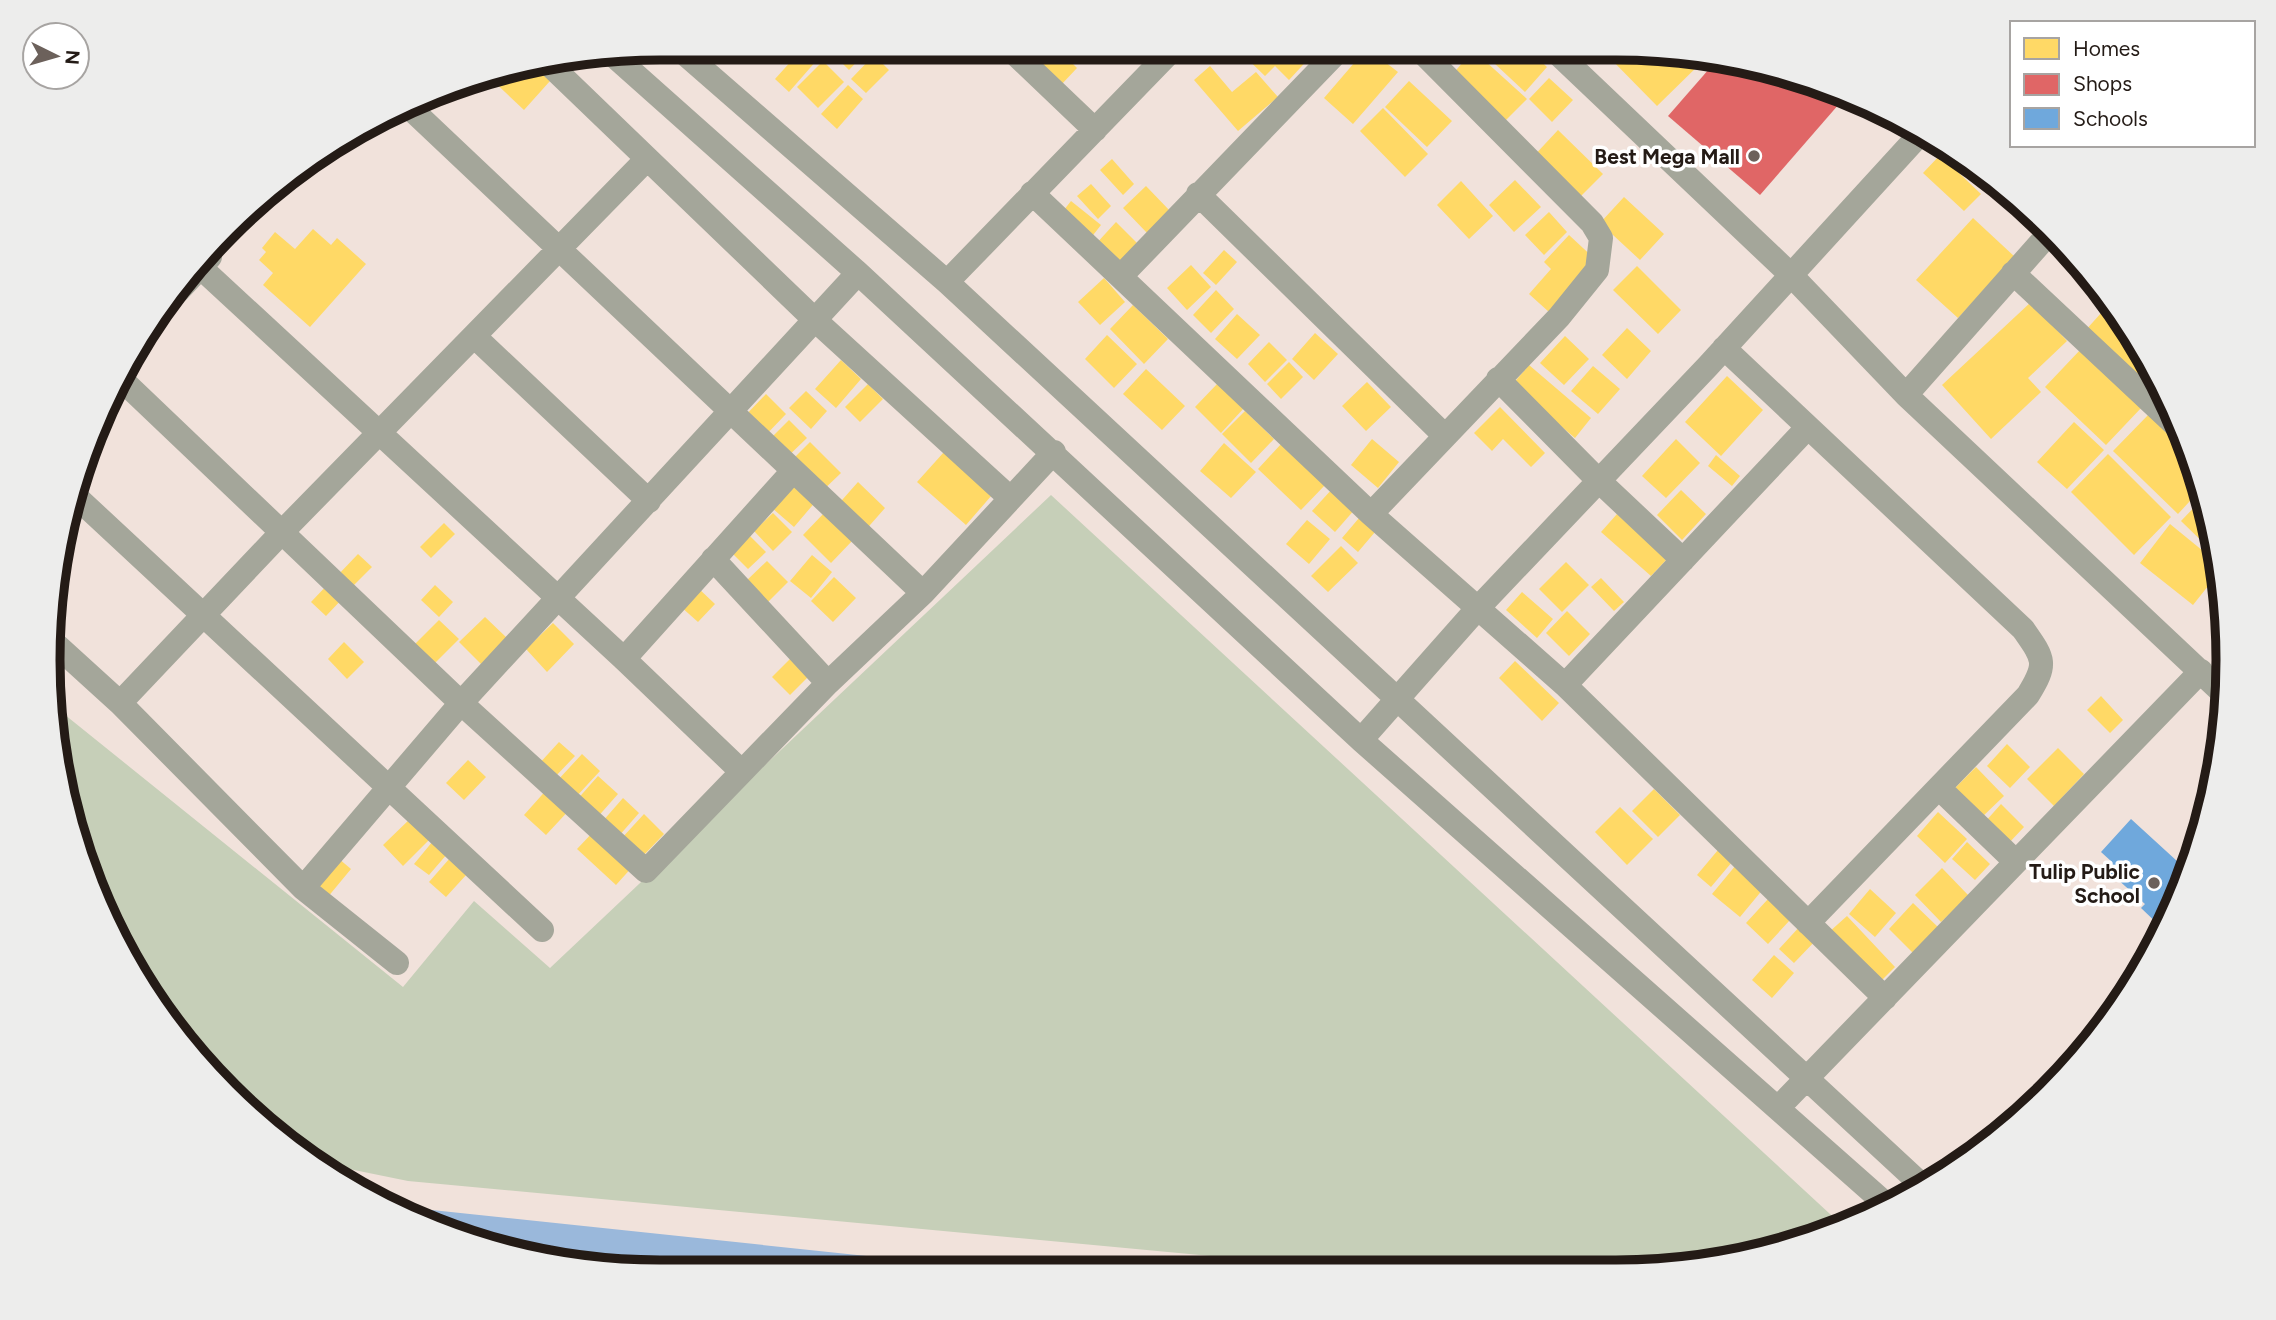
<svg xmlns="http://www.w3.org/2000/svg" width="2276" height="1320" font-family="Figtree,sans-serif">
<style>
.green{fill:#c6cfb8}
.water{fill:#9ab8db}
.homes{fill:#ffd966}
.shops{fill:#e06666}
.schools{fill:#6fa8dc}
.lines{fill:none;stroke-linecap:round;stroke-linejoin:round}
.street{stroke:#a4a69a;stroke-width:24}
.poi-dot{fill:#6c615b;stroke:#fff;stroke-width:2.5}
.labels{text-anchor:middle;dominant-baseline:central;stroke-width:7;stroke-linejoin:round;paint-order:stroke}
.poi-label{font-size:21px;font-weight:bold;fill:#241b16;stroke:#fff;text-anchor:end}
.rim{fill:none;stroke:#241b16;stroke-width:9}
</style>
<rect width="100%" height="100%" fill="#f1e2db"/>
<path class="green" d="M1051 495 1843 1226 1813 1240 1656 1271H1371L408 1181 310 1161 174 1033 94 894 49 702 403 987 474 901 550 968Z"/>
<path class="water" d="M394 1206 1009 1271H620L463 1240Z"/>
<path class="homes" d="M845 47 859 48 865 53 849 70 836 57Z
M803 48 817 60 789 92 775 79Z
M1040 48H1057L1077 68 1061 85 1033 55Z
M1130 48H1159L1145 63Z
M1236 48H1306L1313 54 1289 80 1275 66 1265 76Z
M1367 48 1398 72 1353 124 1324 98Z
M1478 48H1527L1547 67 1525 92Z
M1601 49H1656L1706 58 1657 106Z
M1473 50 1527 99 1504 122 1452 75Z
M874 55 889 70 866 93 851 79Z
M823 61 844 82 818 108 797 87Z
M1210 66 1232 92 1256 72 1278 97 1238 131 1194 80Z
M536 68 550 81 524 110 488 76Z
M1549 78 1573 100 1552 122 1529 99Z
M1409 81 1452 121 1427 147 1385 107Z
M848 85 863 99 837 129 821 114Z
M1383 108 1428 154 1405 177 1360 131Z
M1558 130 1603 174 1575 202 1531 159Z
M1940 155 1981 194 1964 211 1923 173Z
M1112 159 1134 184 1123 195 1100 170Z
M1515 180 1541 207 1514 232 1489 205Z
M1461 181 1493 216 1469 239 1437 205Z
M1091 184 1111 206 1098 219 1077 196Z
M1146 186 1171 212 1148 234 1123 208Z
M1624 197 1664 234 1640 260 1600 223Z
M1071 201 1101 225 1090 239 1060 215Z
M1549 212 1567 232 1544 255 1525 235Z
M1973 218 2015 257 1958 318 1916 280Z
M1116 222 1138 244 1116 266 1095 245Z
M313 229 331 245 337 238 366 264 310 327 263 285 273 273 259 260 266 252 262 248 275 232 295 249Z
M1569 235 1597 261 1549 312 1529 294 1551 269 1544 262Z
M1224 250 1237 262 1216 285 1203 273Z
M1191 265 1211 287 1187 310 1167 288Z
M1637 266 1681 310 1658 334 1613 290Z
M1104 278 1125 302 1100 325 1078 302Z
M1216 290 1234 309 1211 333 1193 315Z
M2031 302 2067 341 2028 378 2041 392 1991 439 1942 385Z
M2111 302 2125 319 2173 408 2084 332Z
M1133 305 1168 339 1144 364 1110 329Z
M1237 314 1260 335 1237 359 1215 339Z
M1627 328 1651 351 1627 379 1602 355Z
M1315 333 1338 354 1314 380 1292 359Z
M1107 335 1137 364 1114 388 1085 359Z
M1565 336 1589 359 1564 385 1540 363Z
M1269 342 1287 360 1265 382 1248 364Z
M2081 349 2142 407 2106 445 2045 387Z
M841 360 861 379 836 408 815 389Z
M1289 362 1303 377 1281 399 1267 384Z
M1529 365 1591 418 1575 438 1512 385Z
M1593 366 1620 389 1598 414 1571 391Z
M1146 369 1185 406 1162 430 1123 394Z
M1727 376 1763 410 1721 456 1685 422Z
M1367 382 1391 407 1366 431 1342 406Z
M1218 383 1244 408 1221 433 1195 407Z
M868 384 883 399 860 422 845 407Z
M806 391 827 411 811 429 789 408Z
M766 394 786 414 761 440 741 420Z
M1500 407 1545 453 1531 467 1503 439 1492 451 1474 433Z
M1245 411 1274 439 1251 463 1222 434Z
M2150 413 2190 453 2201 489 2178 514 2113 451Z
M789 420 807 438 783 461 766 443Z
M2074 422 2104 450 2067 489 2037 462Z
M1372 439 1399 462 1378 488 1351 465Z
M1676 439 1700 463 1666 498 1642 476Z
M810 442 841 473 818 495 788 464Z
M1224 443 1256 472 1231 498 1200 471Z
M1282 443 1326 484 1301 510 1258 469Z
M944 452 992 495 966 525 917 482Z
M2108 454 2171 517 2134 555 2071 492Z
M1716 455 1740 476 1732 486 1708 466Z
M796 481 817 500 794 527 772 508Z
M858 482 885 508 863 533 835 508Z
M1333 488 1356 508 1335 532 1312 511Z
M1681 490 1706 514 1682 540 1657 515Z
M2204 497 2217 540 2218 549 2214 553 2181 521Z
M825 512 853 540 831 563 803 535Z
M773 513 792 532 773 551 754 531Z
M1617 514 1667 559 1651 576 1601 532Z
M1359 518 1375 532 1358 552 1342 538Z
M1307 520 1330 539 1309 564 1286 544Z
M444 523 455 534 431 558 420 547Z
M2170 524 2219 564 2220 571 2193 605 2140 563Z
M749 535 766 552 748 569 732 553Z
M1341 546 1358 563 1328 592 1311 576Z
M358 554 372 567 350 589 337 576Z
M812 555 832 572 811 598 790 581Z
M767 561 788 582 765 605 744 583Z
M1566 562 1589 585 1562 612 1539 589Z
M834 577 856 598 833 622 811 601Z
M1601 578 1624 602 1614 611 1591 587Z
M330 582 345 596 326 616 311 602Z
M435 585 453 602 439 617 421 600Z
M697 587 715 604 698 622 680 606Z
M1522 592 1553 619 1537 638 1506 610Z
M1567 611 1590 634 1569 656 1546 633Z
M2224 613 2227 641 2212 627Z
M485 617 507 638 481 664 459 642Z
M439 620 459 639 432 666 412 647Z
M553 623 574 644 547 672 526 649Z
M344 642 364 662 347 679 328 659Z
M795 654 813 672 790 695 772 677Z
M1515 661 1559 703 1542 721 1499 678Z
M2101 696 2123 720 2110 733 2087 710Z
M559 742 575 756 553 779 538 765Z
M2007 744 2030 767 2010 788 1987 766Z
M2058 748 2084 774 2054 806 2027 779Z
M582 754 600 771 575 798 557 781Z
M468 760 486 777 464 800 446 783Z
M1976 767 2004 796 1980 819 1952 791Z
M598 776 618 794 595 820 575 802Z
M549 787 572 807 546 835 524 815Z
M1654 789 1680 815 1658 837 1632 811Z
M623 798 639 813 618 837 602 822Z
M2001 804 2024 827 2008 844 1985 822Z
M1620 807 1653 839 1627 865 1595 832Z
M1938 812 1967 839 1945 863 1917 836Z
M644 814 664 834 641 858 621 839Z
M413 816 433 836 403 866 383 845Z
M596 829 634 865 616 885 577 849Z
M433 841 448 853 429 875 414 864Z
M1967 842 1990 864 1975 880 1952 859Z
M1718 850 1732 862 1711 887 1697 875Z
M332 853 351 869 327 898 308 882Z
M450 858 467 874 446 897 429 882Z
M1736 865 1764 888 1740 917 1712 894Z
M1942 868 1969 896 1941 922 1915 895Z
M1870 889 1896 913 1875 937 1849 914Z
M1768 899 1790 920 1768 944 1746 923Z
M1913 903 1939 928 1914 954 1889 929Z
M1847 916 1895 967 1877 985 1828 933Z
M1802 924 1818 938 1794 963 1779 949Z
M1774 955 1794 973 1772 998 1752 980Z"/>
<path class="shops" d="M1716 61 1813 80 1846 96 1760 195 1668 116Z"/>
<path class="schools" d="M2131 819 2189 872 2182 894 2162 928 2141 908 2145 904 2105 868 2112 862 2101 852Z"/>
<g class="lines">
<path class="street" d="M677 47 947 282 1925 1188
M1009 48 1095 130
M1552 48 1791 275 1906 395 2225 695
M613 55 858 273 1361 740 1888 1206
M550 65 815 320 1010 498
M410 108 923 593
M1032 193 1371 514 1565 685 1885 998
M1198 194 1444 435
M200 267 624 659 741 771
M2013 273 2185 434
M1121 276 1341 48
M947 282 1174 48
M178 291 210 257
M474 336 649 501
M1724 348 2023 629C2044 659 2048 663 2028 695L1808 923
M1498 379 1598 480 1683 560
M123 381 461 703 646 871 828 683 923 593 1054 452
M1906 395 2052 230
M72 493 542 930
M1371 514 1559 317 1597 270 1601 238 1592 223 1418 48
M713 559 828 683
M54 643 120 703 303 888 397 963
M624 659 793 471
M1565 685 1808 427
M120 703 283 531 647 159
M1361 740 1477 609 1708 366 1921 133
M1939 788 2016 862
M303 888 461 703 858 273
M1778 1108 2201 671"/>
</g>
<g class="poi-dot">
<circle cx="1754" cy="156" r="7"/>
<circle cx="2154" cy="883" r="7"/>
</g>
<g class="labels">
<g class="poi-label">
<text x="1740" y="156">Best Mega Mall</text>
<text x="2140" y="871">Tulip Public<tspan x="2140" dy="24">School</tspan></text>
</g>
</g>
<path d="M0 0H2276V1320H0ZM660 60H1616A600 600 0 0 1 2216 660V660A600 600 0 0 1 1616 1260H660A600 600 0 0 1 60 660V660A600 600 0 0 1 660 60Z" fill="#ededec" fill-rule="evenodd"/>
<path class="rim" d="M660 60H1616A600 600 0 0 1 2216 660V660A600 600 0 0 1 1616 1260H660A600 600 0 0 1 60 660V660A600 600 0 0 1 660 60Z"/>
<rect x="2010" y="21" width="245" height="126" fill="#ffffff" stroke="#a7a4a2" stroke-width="2"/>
<rect x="2024" y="38" width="35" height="21" fill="#ffd966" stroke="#a7a4a2" stroke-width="2"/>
<text x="2073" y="56" font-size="21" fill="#241b16">Homes</text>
<rect x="2024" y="74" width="35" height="21" fill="#e06666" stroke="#a7a4a2" stroke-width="2"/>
<text x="2073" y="91" font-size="21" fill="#241b16">Shops</text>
<rect x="2024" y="108" width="35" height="21" fill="#6fa8dc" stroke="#a7a4a2" stroke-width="2"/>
<text x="2073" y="126" font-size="21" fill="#241b16">Schools</text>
<g transform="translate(56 56) rotate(95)"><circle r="33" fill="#ffffff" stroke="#a7a4a2" stroke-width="2"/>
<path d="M0-5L12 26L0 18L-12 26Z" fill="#6c615b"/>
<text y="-10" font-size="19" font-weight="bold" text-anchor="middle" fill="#241b16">N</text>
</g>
</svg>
